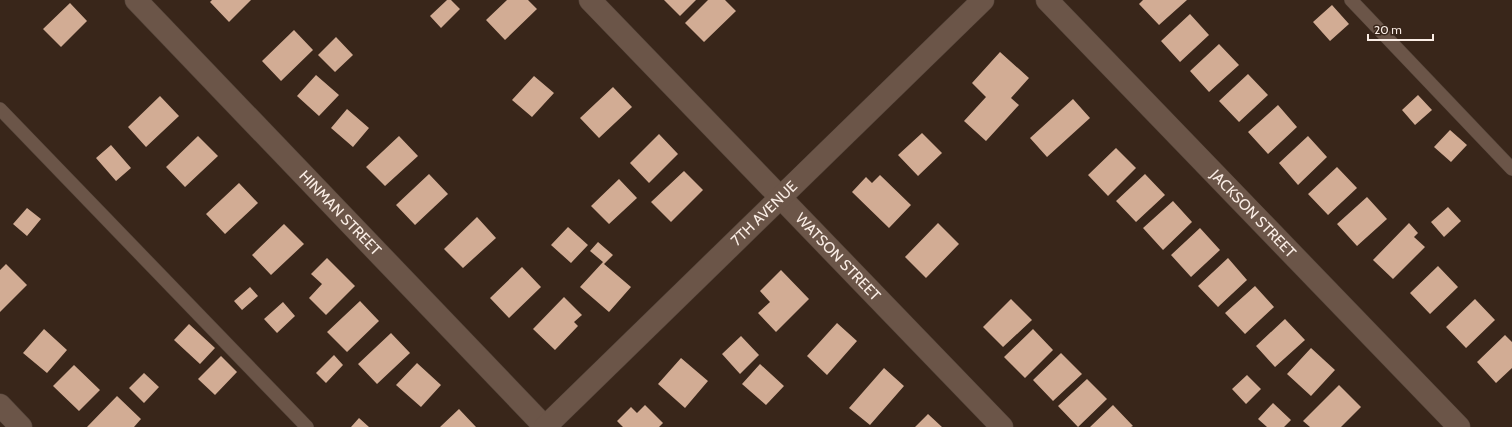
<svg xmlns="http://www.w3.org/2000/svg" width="1512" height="427" font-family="Cabin,sans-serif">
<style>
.building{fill:#d2ac94}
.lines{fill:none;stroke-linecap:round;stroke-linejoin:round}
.lane-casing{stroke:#54443a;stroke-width:14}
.street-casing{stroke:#54443a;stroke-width:23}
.lane{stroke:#6b5548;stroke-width:13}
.street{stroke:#6b5548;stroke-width:22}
.labels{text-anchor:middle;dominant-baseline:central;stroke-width:4;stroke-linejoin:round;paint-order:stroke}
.street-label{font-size:15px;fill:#faede5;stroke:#39261a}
</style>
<rect width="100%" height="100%" fill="#39261a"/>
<path class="building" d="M212 0H251L229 22 210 2Z
M447 0H451L460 9 441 28 430 16Z
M507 0H528L537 9 505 40 486 20Z
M664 0H696L680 16Z
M708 0H725L736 11 704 42 685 23Z
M1143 0H1187L1159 25 1139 4Z
M70 3 87 21 61 47 43 29Z
M1332 5 1349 24 1330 41 1313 22Z
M1190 14 1209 35 1180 62 1161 41Z
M294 30 313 50 281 81 262 61Z
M336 37 353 55 335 72 318 55Z
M1219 44 1239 65 1209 92 1190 71Z
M1000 52 1029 78 1011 98 1019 105 986 141 964 121 986 97 972 83Z
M1248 74 1268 95 1239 122 1219 101Z
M316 75 339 95 319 116 297 96Z
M534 76 554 93 532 117 512 100Z
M613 87 632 107 599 138 580 118Z
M1418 95 1432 110 1415 125 1402 110Z
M160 96 179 116 146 147 128 127Z
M1073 99 1090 118 1047 157 1030 138Z
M1278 105 1297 127 1268 154 1248 132Z
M347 109 369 128 353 147 331 128Z
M1450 130 1467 145 1451 162 1434 147Z
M922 133 942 153 918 176 898 155Z
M659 134 678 154 649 183 630 163Z
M198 136 218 156 185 187 166 167Z
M399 136 418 156 385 186 366 167Z
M1308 136 1327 157 1298 185 1279 163Z
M111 145 131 168 116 181 96 158Z
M1116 148 1136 168 1108 196 1088 175Z
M1337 167 1357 188 1328 215 1308 194Z
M684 171 703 190 671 222 651 202Z
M429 174 448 194 415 225 396 205Z
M1145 174 1165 195 1136 222 1116 201Z
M880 175 911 205 889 228 852 192 866 177 872 183Z
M619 179 637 198 609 224 591 206Z
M239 183 258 203 225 234 206 214Z
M1367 197 1387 219 1357 246 1337 224Z
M1173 201 1192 222 1163 250 1143 228Z
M1448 207 1461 221 1444 237 1431 222Z
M27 208 41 219 27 236 13 224Z
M477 217 496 238 463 268 444 249Z
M938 223 959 244 926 278 905 257Z
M1409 223 1418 233 1414 237 1425 247 1393 279 1373 260Z
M284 224 304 244 271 275 252 255Z
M568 227 588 245 571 263 551 245Z
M1200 228 1220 250 1191 277 1171 255Z
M598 242 613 255 604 264 631 287 609 312 580 287 603 262 590 251Z
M327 258 355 286 326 315 309 298 322 284 311 274Z
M1228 258 1247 280 1218 307 1198 286Z
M6 264 27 285 0 312V270Z
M1438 266 1458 287 1430 314 1410 293Z
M522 267 541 287 509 318 490 298Z
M781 270 809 299 776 332 758 313 770 302 760 291Z
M1255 286 1274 307 1245 334 1225 313Z
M250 287 258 296 242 310 234 301Z
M564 297 582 315 574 322 578 326 555 350 533 329Z
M1011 299 1032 320 1003 347 983 327Z
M1475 299 1495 320 1466 348 1446 327Z
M360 301 379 321 347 352 327 332Z
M283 302 295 316 277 333 264 319Z
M1285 319 1305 340 1275 367 1256 346Z
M837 323 857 341 827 375 807 356Z
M189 324 215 348 200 364 174 340Z
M44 329 67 350 47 373 23 353Z
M1033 329 1053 350 1025 378 1004 357Z
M391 333 410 353 377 384 358 364Z
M1505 335 1512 342V368L1496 383 1477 362Z
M741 336 759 355 740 374 722 354Z
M1311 348 1335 370 1311 396 1287 374Z
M1061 353 1082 374 1053 401 1033 380Z
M334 355 343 365 326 383 316 373Z
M221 356 237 372 215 395 198 379Z
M681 358 708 381 685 408 658 384Z
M417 363 441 385 421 407 396 385Z
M760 364 784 386 766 405 742 384Z
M74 365 100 390 79 411 53 386Z
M884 368 904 386 870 425 849 408Z
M144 373 159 387 144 403 129 388Z
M1247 375 1261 389 1246 404 1232 389Z
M1087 379 1107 399 1078 427 1058 406Z
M1339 385 1361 407 1341 427H1310L1303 421Z
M117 396 141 419 134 427H87Z
M1273 403 1291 420 1284 427H1267L1258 419Z
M645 405 663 423 659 427H623L617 421 631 407 637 413Z
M1113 405 1133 426 1131 427H1090Z
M459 409 476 427H440Z
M928 414 942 427H915Z
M359 418 369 427H351Z"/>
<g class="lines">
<defs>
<path id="lane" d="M1351 0 1512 169
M0 109 307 427"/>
<g id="street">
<path id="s1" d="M136 0 545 427"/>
<path id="s2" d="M590 0 1002 427"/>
<path id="s3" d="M1047 0 1459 427"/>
<path d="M0 405 21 427"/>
<path id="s4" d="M545 427 983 0"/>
</g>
</defs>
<use href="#lane" class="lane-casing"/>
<use href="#street" class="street-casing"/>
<use href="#lane" class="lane"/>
<use href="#street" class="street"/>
</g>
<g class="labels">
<g class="street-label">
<text stroke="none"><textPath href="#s1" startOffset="295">HINMAN STREET</textPath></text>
<text stroke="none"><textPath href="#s4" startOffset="306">7TH AVENUE</textPath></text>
<text stroke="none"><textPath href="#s3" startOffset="297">JACKSON STREET</textPath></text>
<text stroke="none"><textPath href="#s2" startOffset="357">WATSON STREET</textPath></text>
</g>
</g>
<path d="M1368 34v6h65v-6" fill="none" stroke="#faede5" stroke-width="2"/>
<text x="1374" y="34" font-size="12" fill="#faede5" stroke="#39261a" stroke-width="3" paint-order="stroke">20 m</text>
</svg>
